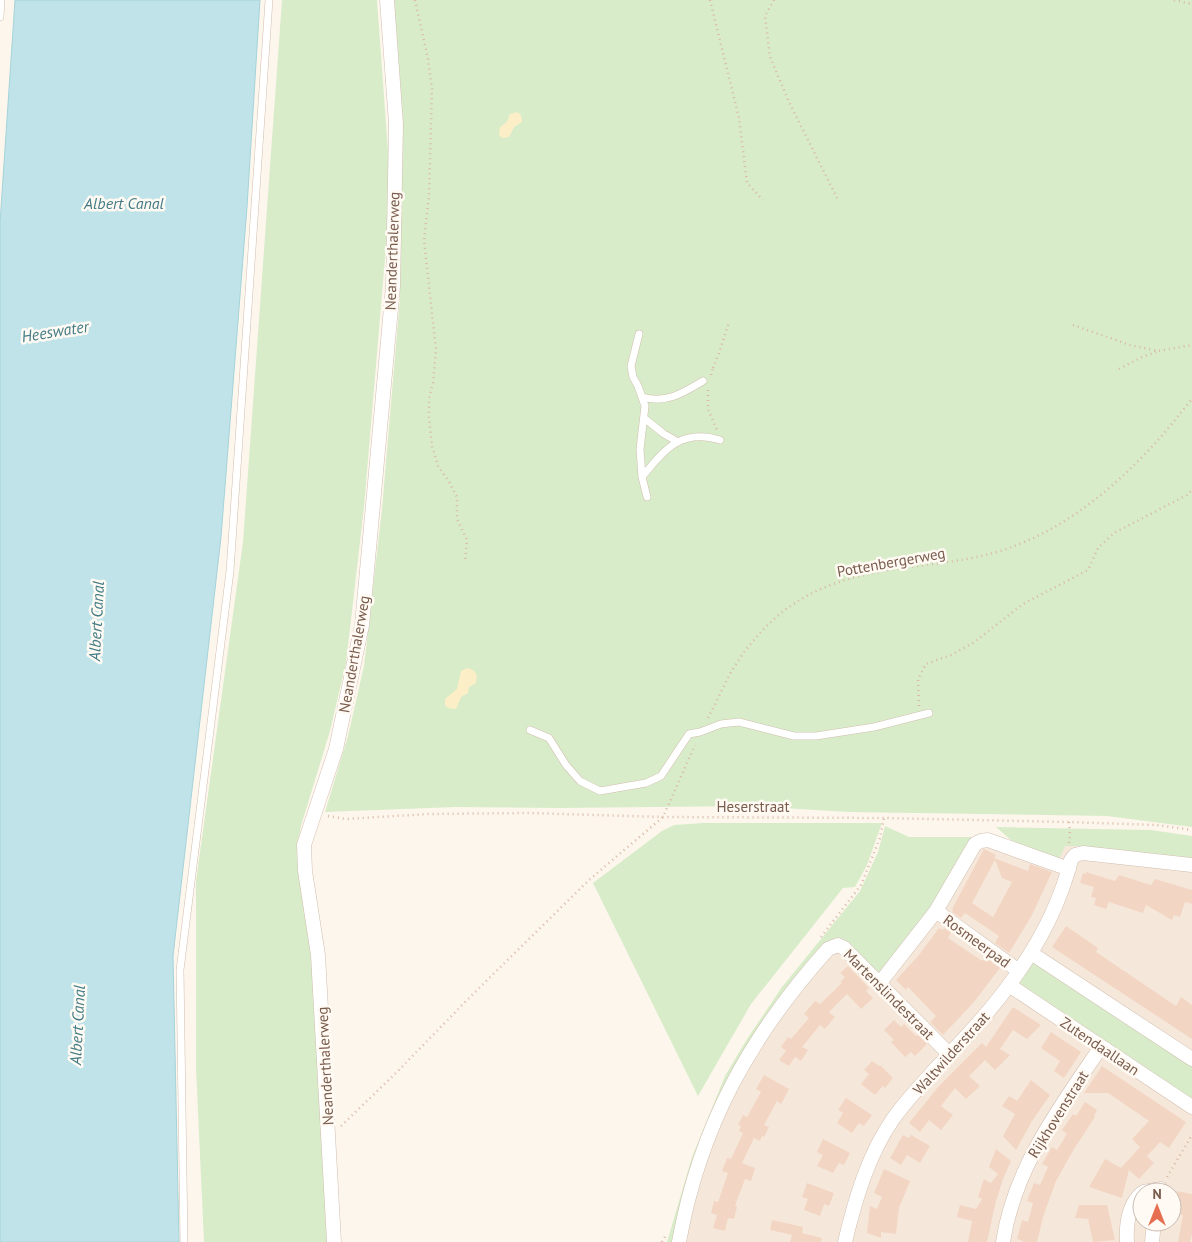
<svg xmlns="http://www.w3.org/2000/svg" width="1192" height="1242" font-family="'PT Sans',sans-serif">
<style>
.residential{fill:#f5e8da;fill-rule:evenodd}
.green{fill:#d8ecc9}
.sand{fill:#fcefc7}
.water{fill:#bfe3e8;stroke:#a5d3da}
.building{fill:#f3d5c3;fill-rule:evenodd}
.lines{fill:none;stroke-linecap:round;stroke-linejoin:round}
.lane-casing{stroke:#d1beb0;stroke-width:8}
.street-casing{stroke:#d1beb0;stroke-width:15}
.path{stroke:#d9b8a5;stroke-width:2.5;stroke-dasharray:1 4;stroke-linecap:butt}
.lane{stroke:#fff;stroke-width:7}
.street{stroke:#fff;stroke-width:14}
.labels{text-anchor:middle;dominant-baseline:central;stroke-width:5;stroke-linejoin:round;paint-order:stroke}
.street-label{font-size:15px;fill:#7a5c4d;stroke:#fffaf3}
.water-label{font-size:16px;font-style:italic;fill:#437c86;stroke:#fffaf3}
</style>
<rect width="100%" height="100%" fill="#fdf6ec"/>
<path class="residential" d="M971 841 1056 843 1192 855V1242H683L701 1161 736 1082 829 950ZM1142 1192H1172V1222H1142Z"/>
<path class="green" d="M282 0H377L388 151V223L364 507 346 663 330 731 301 826 297 849 314 965 329 1242H204L196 1068V881L243 542Z
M392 0H1192V827L1107 816 849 812 749 806 559 808 455 807 325 812 348 736 364 666 382 509 400 298Z
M703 823H882L867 865 855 887 843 888 751 1004 698 1096 593 883 662 831 674 825Z
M885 826 909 837H972L946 887 882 976 846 942 840 941 751 1041 676 1242H667L692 1157 725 1076 747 1039 782 987 860 891 878 852Z
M996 827 1151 830 1192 836V858L1081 846H1065L1059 859 1011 840Z
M1032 960 1192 1065V1100L1021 986 1018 982Z"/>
<path class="sand" d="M517 112 521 115 522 122 514 127 509 137 502 138 499 135 500 127 507 122 510 114Z
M467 668 473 670 477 675 476 683 469 687 468 693 461 697 456 709 448 708 445 705V699L457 689 461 671Z"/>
<path class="water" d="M15 0H260L247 207 221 537 173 956 179 1242H0V223Z"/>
<path class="building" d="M984 849 996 855 994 858 1028 871 1030 864 1052 872 1032 915 1009 953 995 943 999 936 965 913 961 918 952 912 953 910 952 909ZM995 860 1002 878 1012 882 993 917 972 903Z
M1086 872 1115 881 1119 875 1151 885 1155 879 1192 890V904L1185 902 1180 917 1174 915 1172 920 1146 905 1143 913 1109 902 1106 909 1094 905 1096 898 1091 897 1094 887 1080 883 1083 873 1086 874Z
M1066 926 1098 948 1096 952 1176 1006 1181 997 1192 1005V1039L1052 947Z
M939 928 943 930 944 928 951 933 948 938 982 961 985 957 1000 968 974 1002 943 1035 930 1022 936 1016 908 987 906 990 896 980 919 955Z
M848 966 869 988 866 991 873 998 861 1009 847 994 829 1012 835 1017 825 1029 820 1025 802 1047 808 1050 801 1061 795 1057 789 1066 779 1060 786 1051 781 1047 788 1037 791 1039 809 1018 804 1014 815 1001 820 1004 842 983 840 982 845 977 840 973Z
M1013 1007 1041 1025 1027 1039 1013 1030 1000 1049 1010 1055 995 1070 985 1060 969 1076 980 1086 966 1099 955 1088 941 1106 953 1115 941 1130 929 1120 920 1132 909 1123 938 1087 982 1043 986 1047Z
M894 1020 901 1027 904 1024 916 1036 918 1035 927 1044 915 1056 911 1052 905 1057 891 1042 894 1040 884 1030Z
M1051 1032 1081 1052 1064 1078 1054 1071 1060 1061 1041 1048Z
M872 1061 879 1066 880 1065 893 1078 885 1088 883 1086 875 1095 861 1084 869 1074 864 1070Z
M1102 1066 1186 1122 1169 1148 1160 1142 1147 1156 1154 1163 1139 1179 1129 1170 1122 1198 1089 1187 1105 1159 1121 1168 1140 1147 1132 1139 1149 1121 1108 1093H1084Z
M764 1075 789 1089 781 1104 777 1101 764 1125 769 1127 764 1137 762 1136 760 1141 754 1138 742 1163 755 1168 751 1181 745 1179 735 1206 737 1207 734 1219 728 1218 725 1231 713 1228 717 1215 711 1213 714 1201 718 1202 728 1173 722 1171 727 1158 731 1159 743 1133 739 1131 741 1126 738 1125 743 1115 747 1117 761 1092 756 1089Z
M1031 1080 1050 1095 1032 1121 1016 1150 1003 1136 1015 1114 1002 1106 1009 1096 1017 1101Z
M846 1098 872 1115 864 1126 859 1123 852 1133 837 1123 843 1113 838 1110Z
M1085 1102 1097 1110 1094 1116 1095 1117 1074 1149 1056 1181 1043 1217 1037 1242H1023V1241L1017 1239 1022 1220 1028 1222 1033 1203 1027 1201 1034 1183 1040 1185 1048 1167 1042 1164 1052 1147 1057 1150 1067 1134 1062 1130 1073 1114 1076 1116Z
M903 1135 909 1138 911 1135 930 1146 920 1163 907 1155 901 1165 890 1158Z
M823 1139 850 1153 844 1165 839 1163 833 1173 817 1166 823 1155 817 1152Z
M996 1149 1011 1161 1003 1179 996 1201 987 1242H968L972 1221 957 1217 960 1205 976 1209 982 1199 978 1197 984 1179 991 1183 998 1174 989 1167Z
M884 1169 910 1181 899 1208 896 1234 881 1232V1238L867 1233 870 1206 877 1209 882 1197 874 1193Z
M807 1183 834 1193 829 1206 824 1204 820 1216 804 1210 808 1199 802 1197Z
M1177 1191 1192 1194V1234L1190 1242H1178L1183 1215 1173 1213Z
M1079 1205H1107L1115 1240 1093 1242 1088 1219 1075 1218Z
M772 1220 803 1227 802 1233 822 1238 821 1242H790L792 1235 770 1230Z"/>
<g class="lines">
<defs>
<path id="lane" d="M0 17 1 0
M639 334 631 366 633 377 638 386 645 406 640 449 642 477 647 497
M642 397C666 404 683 393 703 381
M644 418 664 434 678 442
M642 477C665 449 681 428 720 440
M530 730 549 738 566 765 580 781 600 791 646 783 661 776 689 734 700 732 721 724 739 722 794 736H816L874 727 929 713
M184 1242 180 970 230 571 269 0"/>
<path id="street" d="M936 911 1019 971
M1031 953 1192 1059
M879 984 936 911 975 844 981 841 988 840 1069 869
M1009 985 1192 1107
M1144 1192 1161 1189 1160 1192
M334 1242 318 955 305 871 304 845 336 749 362 625 393 286 396 124 387 0
M679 1242C700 1126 750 1036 828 949L838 945 844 948 949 1054
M845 1242C855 1200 868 1155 893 1119 916 1087 945 1060 971 1031 1016 982 1055 924 1071 860L1075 855 1083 853 1192 865
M1003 1242C1014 1168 1060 1107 1101 1047
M1127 1242C1126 1225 1128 1205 1142 1193
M1152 1242 1154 1222"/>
</defs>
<use href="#lane" class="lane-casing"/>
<use href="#street" class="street-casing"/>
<path class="path" d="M415 0 428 59 432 89 429 196 424 240 436 350 433 383 429 398V417L432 446 438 466 448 480 457 497V519L467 540 465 561
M710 0 739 118 747 183 763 200
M774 0 765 16 770 57 789 102 837 198
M1174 0 1192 4
M1073 325 1130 345 1158 351 1192 345
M713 368 719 353 729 322
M1119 369 1142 357 1156 352
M711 375 713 367
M708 390V409L717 430
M919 706 918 679 926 664 951 655 973 643 1023 604 1088 570 1098 548 1114 533 1187 495 1192 490
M708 718C718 699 726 679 738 661 783 595 834 577 910 567 946 562 983 559 1017 545 1073 523 1118 484 1158 440 1170 427 1180 413 1192 399
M328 816 346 819 428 814 528 813 663 817 884 818 1069 822 1157 825 1192 830
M1069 843 1070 834 1069 822
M821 937 861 885 880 838 884 818
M341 1126 396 1073 467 1000 589 880 663 817 695 745
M1167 1177 1192 1135
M662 1242 666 1235"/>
<use href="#lane" class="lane"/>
<use href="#street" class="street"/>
</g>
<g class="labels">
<g class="street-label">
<text transform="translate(392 251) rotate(-88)">Neanderthalerweg</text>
<text transform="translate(891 562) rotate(-10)">Pottenbergerweg</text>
<text transform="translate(354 654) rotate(-80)">Neanderthalerweg</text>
<text x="753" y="806">Heserstraat</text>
<text transform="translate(977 941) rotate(36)">Rosmeerpad</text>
<text transform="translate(889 994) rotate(45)">Martenslindestraat</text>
<text transform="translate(1100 1046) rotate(34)">Zutendaallaan</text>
<text transform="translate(951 1053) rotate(-48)">Waltwilderstraat</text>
<text transform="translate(325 1066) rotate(-93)">Neanderthalerweg</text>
<text transform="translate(1058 1114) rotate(-58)">Rijkhovenstraat</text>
</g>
<g class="water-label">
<text x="124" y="203">Albert Canal</text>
<text transform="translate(55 331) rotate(-9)">Heeswater</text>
<text transform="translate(96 621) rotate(-87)">Albert Canal</text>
<text transform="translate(77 1025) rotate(-87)">Albert Canal</text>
</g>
</g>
<g transform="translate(1157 1207)"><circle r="24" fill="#fffaf3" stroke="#cabbb1"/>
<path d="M0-4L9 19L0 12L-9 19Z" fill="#e76f51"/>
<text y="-8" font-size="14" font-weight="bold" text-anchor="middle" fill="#7a5c4d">N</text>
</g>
</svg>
